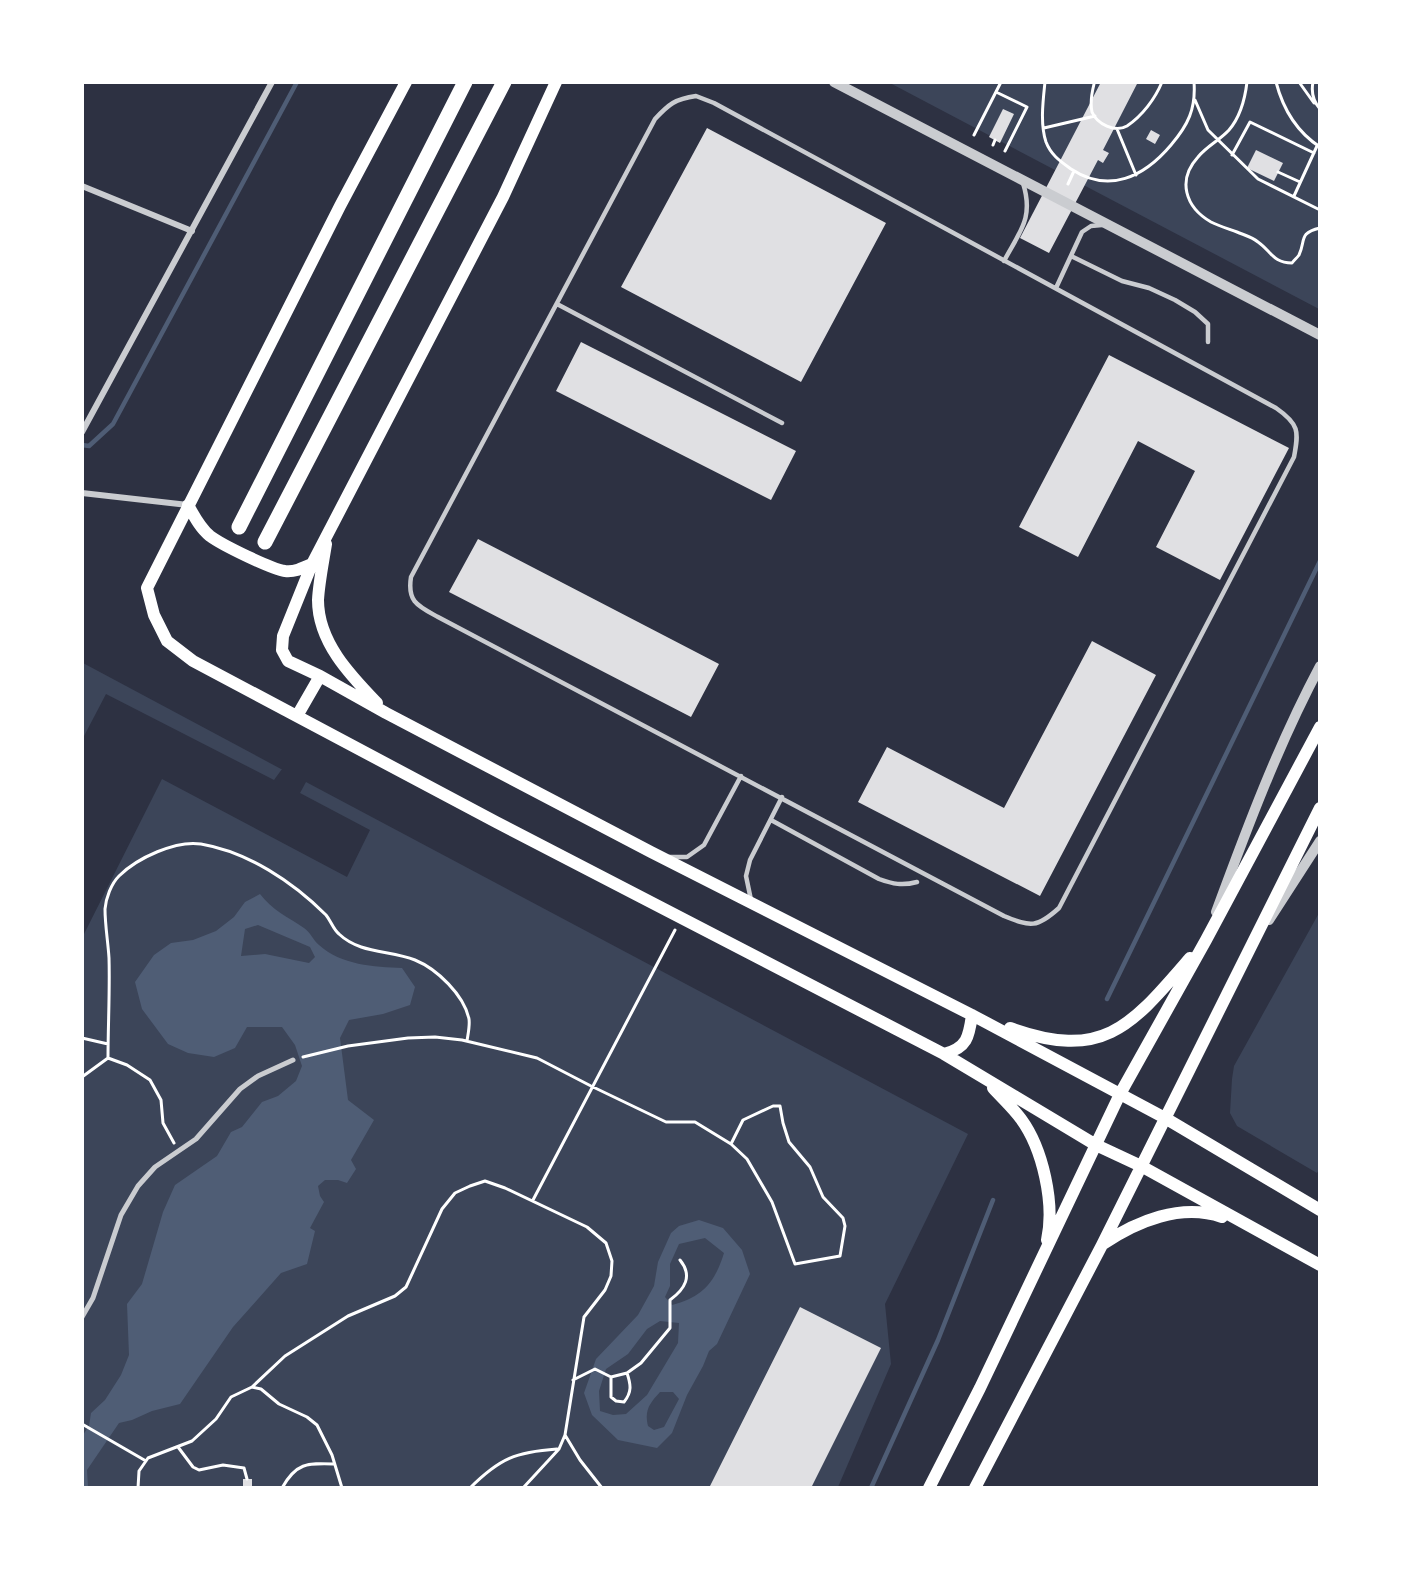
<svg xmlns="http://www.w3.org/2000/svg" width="1402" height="1570" font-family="'DM Sans',sans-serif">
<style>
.green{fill:#3c4559}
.water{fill:#4f5d75;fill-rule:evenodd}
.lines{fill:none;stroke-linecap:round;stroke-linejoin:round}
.stream{stroke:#4f5d75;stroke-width:4.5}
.building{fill:#e0e0e3}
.path{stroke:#fff;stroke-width:3}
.service{stroke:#caccd0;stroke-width:4.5}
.pedestrian{stroke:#caccd0;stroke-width:5}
.minor{stroke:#caccd0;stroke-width:6}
.tertiary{stroke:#caccd0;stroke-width:10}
.secondary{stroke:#fff;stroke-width:12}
.primary{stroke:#fff;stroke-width:15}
</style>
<rect width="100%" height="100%" fill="#2d3142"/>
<path class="green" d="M890 83H1319V309Z
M83 663 281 769H282L274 780 106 694 83 738Z
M162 779 347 877 370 830 300 793 306 782 968 1134 885 1304 891 1364 838 1487H83L82 938Z
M1319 913 1320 1168 1317 1173 1237 1126 1230 1113 1232 1079 1234 1066Z"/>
<path class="water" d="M260 894C272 910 288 917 304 928 311 933 313 940 319 945 341 965 374 967 402 968L415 987 410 1005 383 1014 349 1020 340 1038 348 1100 374 1120 351 1160 356 1169 347 1183 338 1180H325L318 1186 320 1196 324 1202 310 1228 315 1231 307 1264 281 1273 233 1327 180 1404 152 1411 132 1420 119 1423 87 1470 88 1487 83 1488V1435L89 1426 91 1413 105 1400 121 1375 129 1355 127 1304 142 1284 163 1212 175 1185 217 1156 231 1132 242 1127 262 1102 278 1096 296 1081 302 1066 295 1045 282 1027H247L235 1048 214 1057 188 1053 168 1044 142 1009 135 982 154 955 171 943 193 940 216 931 234 917 245 902ZM258 925 310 947 315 957 309 963 265 954 241 956 245 929Z
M699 1220 723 1228 742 1250 750 1274 717 1344 709 1351 703 1366 687 1395 672 1433 657 1448 618 1440 592 1415 584 1393 596 1359 638 1315 654 1286 658 1262 671 1233 679 1226ZM705 1238 724 1253C715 1282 703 1297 672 1305L665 1297 670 1286V1264L679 1244ZM660 1321 679 1323 678 1343 647 1395 626 1414 613 1415 600 1411 599 1391 606 1369 628 1354 647 1329ZM660 1392H673L679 1399 664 1427 654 1430 648 1426C644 1410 650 1403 660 1392Z"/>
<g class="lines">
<path class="stream" d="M82 445 89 446 113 424 297 82
M1107 999 1320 561
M871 1488 938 1340 993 1200"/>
</g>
<path class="building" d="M1101 82H1138L1103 150 1109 153 1103 163 1098 160 1049 253 1020 238Z
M1003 109 1014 114 1000 143 989 137Z
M707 128 886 223 801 382 621 287Z
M1151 130 1160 135 1155 144 1146 139Z
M1256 150 1283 163 1274 181 1247 168Z
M581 342 796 451 771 500 556 391Z
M1109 355 1289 448 1220 580 1156 547 1195 471 1138 441 1078 557 1019 527Z
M478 539 719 664 691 717 449 592Z
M1092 641 1156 675 1040 896 858 802 887 747 1004 808Z
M800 1307 881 1348 811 1488H709Z
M243 1479H252V1488H243Z"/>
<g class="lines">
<path class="path" d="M988 82H996
M1045 82C1043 101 1040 124 1046 142 1051 155 1060 161 1071 169 1109 194 1144 177 1171 145 1188 125 1196 109 1194 82
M1247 82C1245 99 1241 116 1229 130 1220 140 1207 146 1198 157 1177 180 1185 207 1211 222 1219 226 1229 229 1237 232 1244 235 1252 237 1258 242 1271 251 1273 263 1292 263 1294 260 1297 258 1299 255 1306 241 1298 233 1320 228
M1276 82C1283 109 1297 132 1320 147
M1299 82 1314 103
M1313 82C1311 92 1314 102 1320 109
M1094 84C1092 92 1090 103 1092 112 1097 124 1115 133 1127 126 1142 116 1155 99 1162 82
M996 92 1027 107 1005 151
M1195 100 1208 130 1258 179 1320 210
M1044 128 1095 116
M1117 129 1136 175
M974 135 1001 82
M993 145 995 140
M1232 155 1250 122 1314 153
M1278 172 1300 182
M1068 184 1074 171
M1294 196 1317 146
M82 1038 108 1044
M303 1057 348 1046 408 1038 435 1037 462 1040 537 1058 591 1086 666 1122H695L731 1144 747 1159 772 1202 795 1264 840 1256 845 1226 843 1218 823 1197 810 1167 789 1142 783 1123 780 1106H773L743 1120 731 1144
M82 1077 108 1058
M174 1143 163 1123 161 1100 150 1080 127 1065 108 1058C108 1025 110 991 109 958 108 942 105 925 105 909 106 898 111 884 119 876 137 858 176 840 201 844 248 852 293 882 326 915 331 921 333 929 339 934 360 954 390 950 415 960 437 969 464 995 469 1019 470 1026 468 1034 467 1041
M533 1200 675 930
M611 1377V1397L616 1401 624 1402C632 1392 631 1385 627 1373
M573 1380 595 1369 611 1377 627 1373 641 1363 670 1328V1300C685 1289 693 1276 680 1260
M252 1387 285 1356 348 1316 395 1296 406 1287 442 1209 455 1193 470 1186 485 1181 505 1188 587 1227 606 1243 612 1261 611 1276 605 1290 584 1317 565 1435 559 1449 523 1488
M82 1424 146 1461
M565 1435 580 1460 602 1488
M178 1447 193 1467 199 1470 223 1465 244 1468 247 1479
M138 1488 139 1471 148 1458 192 1441 216 1419 231 1397 252 1387 261 1389 279 1404 307 1417 317 1425 332 1455 342 1488
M282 1488C296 1463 307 1463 333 1464
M470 1488C500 1458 516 1452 557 1449"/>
<path class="service" d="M696 96 714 103 1276 408C1299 424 1299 431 1294 457L1059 908C1037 928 1031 927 1004 916L438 617C418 606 407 602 411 577L655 119C669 104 675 99 696 96Z
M1071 256 1122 281 1149 288 1175 300 1195 312 1208 324V342
M1004 261C1020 231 1034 218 1023 183
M1056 288 1082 232 1091 226 1102 225
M557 304 782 423
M771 820 879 879C893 884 902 886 917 882
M669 857H687L704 845 741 776
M751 900 746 876 750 860 782 797"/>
<path class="pedestrian" d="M82 1317 93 1298 121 1215 138 1186 155 1167 196 1139 240 1089 258 1076 293 1060"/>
<path class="minor" d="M82 186 192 231
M82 432 272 82
M82 493 188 505"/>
<path class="tertiary" d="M834 82 1320 335
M1216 912C1247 828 1278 745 1320 666
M1269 920 1320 841"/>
<path class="secondary" d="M406 82 340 206 147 588 154 615 167 641 193 661 496 822 944 1054 1096 1145 1141 1166 1320 1265
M556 82 503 197 312 564 283 636 282 650 288 661 320 676 386 713 651 852 972 1015 1165 1118 1320 1210
M188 505C194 516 200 528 210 536 222 545 271 569 285 571 295 572 303 568 312 564
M326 544C323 563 319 582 318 600 318 642 350 675 377 703
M297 716 320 676
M1010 1028C1104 1062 1132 1025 1190 958
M944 1054C967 1048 969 1037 972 1015
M993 1088C1002 1098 1013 1108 1021 1119 1043 1149 1055 1204 1047 1240
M1103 1244C1137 1221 1181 1203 1222 1217
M929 1488 980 1388 1120 1094 1206 940 1320 727
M975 1488 1102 1245 1320 808"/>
<path class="primary" d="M239 527 465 82
M265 542 504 82"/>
</g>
<rect width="1402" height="1570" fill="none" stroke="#ffffff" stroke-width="168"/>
</svg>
